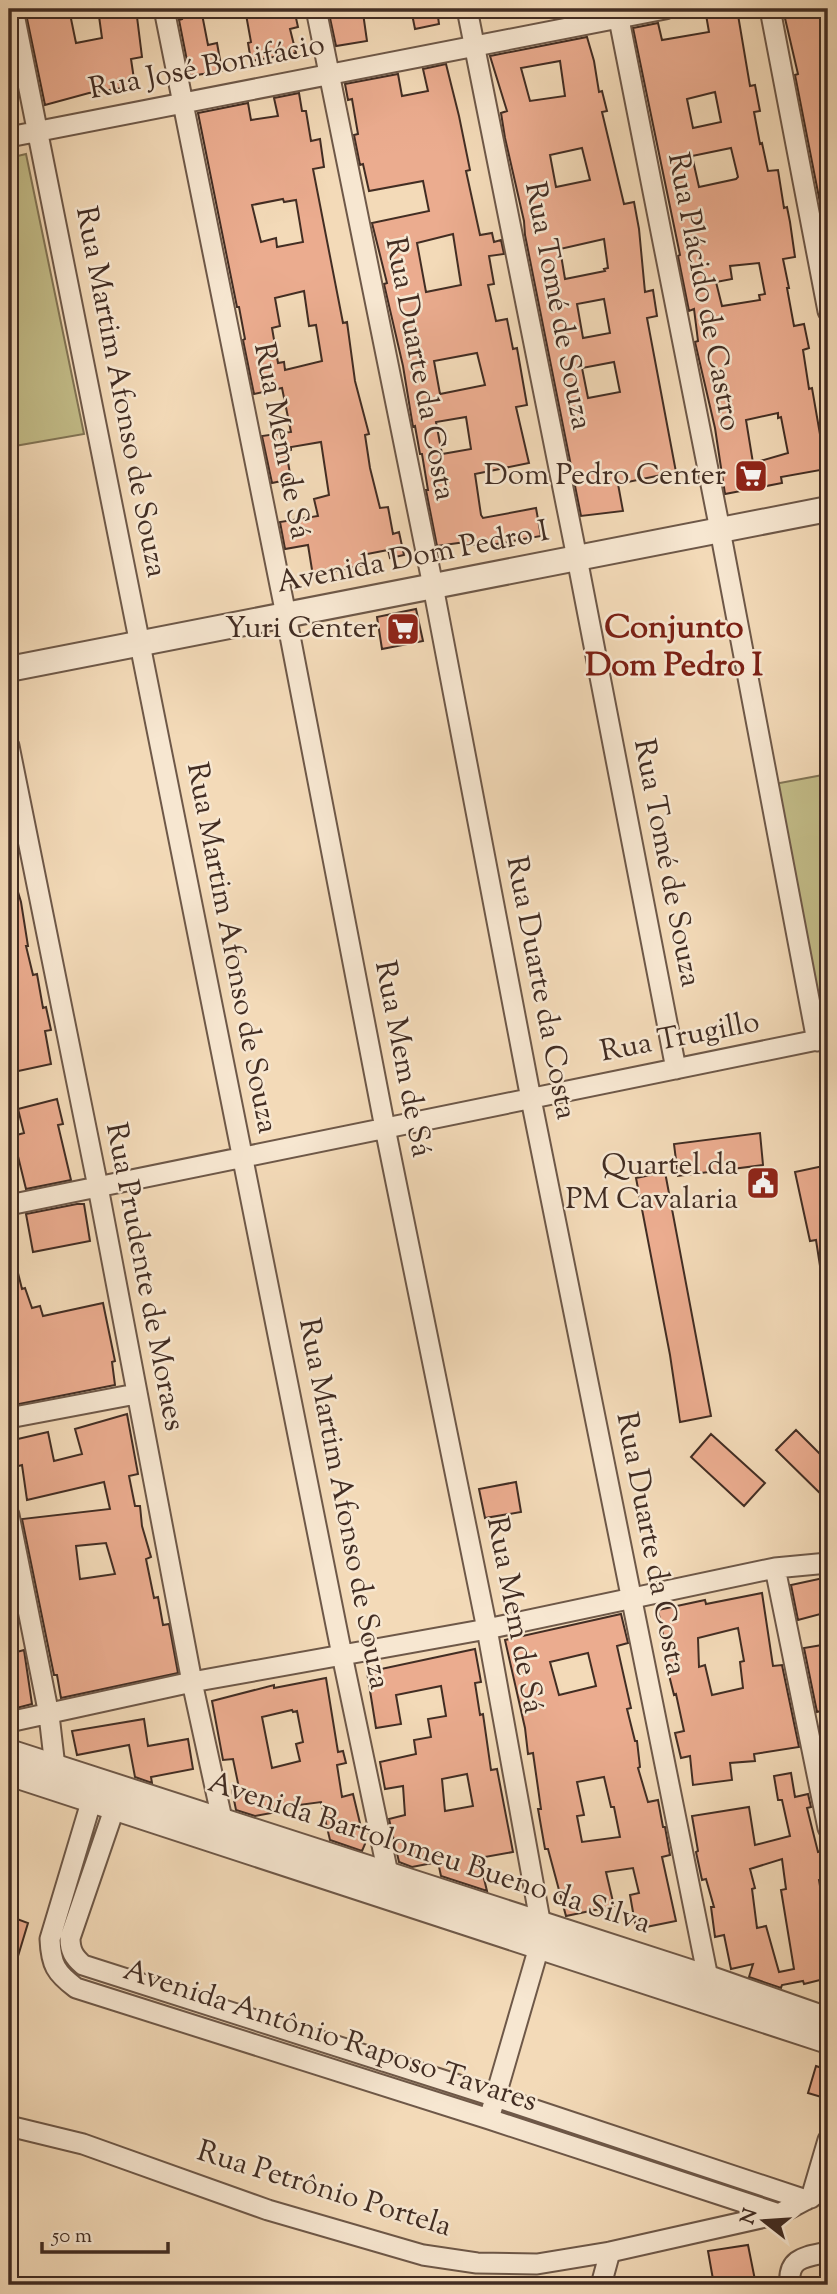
<svg xmlns="http://www.w3.org/2000/svg" width="837" height="2294" font-family="'Sorts Mill Goudy',serif">
<style>
.green{fill:#c3bd89;stroke:#827556;stroke-width:2}
.building{fill:#ebac8f;stroke:#422d23;stroke-width:2;fill-rule:evenodd}
.lines{fill:none;stroke-linecap:round;stroke-linejoin:round}
.minor-casing{stroke:#6e5848;stroke-width:23}
.tertiary-casing{stroke:#6e5848;stroke-width:28}
.minor{stroke:#f7e7d1;stroke-width:19}
.tertiary{stroke:#f7e7d1;stroke-width:24}
.labels{text-anchor:middle;dominant-baseline:central;stroke-width:5;stroke-linejoin:round;paint-order:stroke}
.street-label{font-size:30px;fill:#422d23;stroke:#f7e7d1}
.poi-label{font-size:30px;fill:#422d23;stroke:#f7e7d1;text-anchor:end}
.quarter-label{font-size:33px;font-weight:bold;fill:#7a1f14;stroke:#f7e7d1}
</style>
<rect width="100%" height="100%" fill="#f3dab8"/>
<filter id="stains"><feTurbulence type="fractalNoise" baseFrequency=".00286" numOctaves="4"/><feColorMatrix values="0 0 0 0 .2 0 0 0 0 .09 0 0 0 0 .02 0 0 0 .5 -.17"/></filter>
<radialGradient id="worn" r=".72"><stop offset=".6" stop-color="#630" stop-opacity="0"/><stop offset="1" stop-color="#630" stop-opacity=".3"/></radialGradient>
<path class="green" d="M26 154 84 434 9 447V158Z
M828 774V1033L826 1034 769 785Z"/>
<path class="building" d="M25 9H69L76 43 102 38 98 9H136L142 57 131 59 135 86 89 93 45 105Z
M179 9H201L208 45 217 43 222 71 190 76 179 20 182 19Z
M245 9H294L298 27 290 29 296 53 251 61 248 43 251 42Z
M333 9H356L357 14 363 13 367 41 336 46 330 18H334Z
M411 9H437L439 24 415 29Z
M705 9H737L750 86 755 85 760 111 754 112 760 144 762 143 768 171 778 170 784 208 787 207 790 222 795 257 783 259 789 288H787L794 326 804 324 809 348 803 350 809 389 812 388 826 469 781 477 782 483 725 494 715 428 695 342 698 341 694 309 689 311 678 256 680 255 633 28 658 23 662 40 709 32ZM715 92 721 122 693 128 687 99ZM731 148 738 177 736 179 699 187 692 156ZM759 263 765 294 759 295 760 300 722 306 716 282 732 279 730 266ZM778 413V418L781 417 788 453 753 463 746 420Z
M814 9H826L828 21V217L823 218 795 75 798 74 784 14Z
M587 37 594 61 599 92 602 91 607 111 602 112 624 204 634 202 639 229 645 292 653 290 657 316 647 318 676 472 618 484 623 511 581 516 525 235 524 221 505 138 501 113 507 111 490 56ZM560 61 565 96 530 101 521 68ZM582 148 590 180 556 187 550 155ZM604 239 608 268 604 269 605 271 565 279 560 249ZM604 299 610 333 583 338 577 304ZM614 362 620 392 588 398 582 368Z
M446 64 459 116 470 170 466 171 480 235 492 233 494 242 501 240 504 254 489 256 494 284 488 285 496 321 507 319 513 349 517 348 527 405 516 407 529 463 475 474 481 515 483 518 536 508 541 536 490 545 489 542 466 546V542L437 546 426 490H428L422 454H420L415 426 413 427 403 366 384 284 387 283 372 223 429 211 423 181 369 191 363 164 360 165 354 135 358 134 352 99 348 100 345 84 398 74 402 96 428 91 423 69ZM453 234 461 285 426 292 417 243ZM477 353 485 385 440 394 434 361ZM466 417 471 449 442 454 436 422Z
M299 93 302 111H306L311 141 320 139 324 167 313 169 343 323 347 322 355 381 369 434 365 435 370 468 380 508 388 507 393 534 399 532 404 555 390 558 388 550 362 555 364 565 313 576 308 545 285 549 280 522 318 516 314 499 329 495 321 442 291 447V450L286 451 291 479 272 483 262 436 291 432 282 388 254 394 243 340 245 339 239 307H237L198 113 248 103 251 120 278 116 274 98ZM283 199 284 202 296 200 303 242 277 247 276 238 261 242 252 205ZM304 291 309 326 316 325 322 361 285 370 284 362 278 363 272 328 280 326 275 298Z
M416 609 423 641 382 649 377 617Z
M9 872H12L21 902 28 946H26L33 975 37 974 43 1008 46 1007 51 1030 45 1031 51 1064 9 1073Z
M57 1099 63 1124 58 1125 71 1180 26 1189 13 1136 24 1133 18 1109Z
M760 1133 763 1165 678 1176 674 1144Z
M828 1165V1265L820 1266 816 1240 810 1241 795 1172Z
M665 1172 711 1416 680 1422 670 1355 636 1178Z
M77 1204H84L90 1241 33 1252 26 1214Z
M14 1257 22 1289 25 1288 32 1308 40 1306 43 1316 103 1303 115 1361 112 1362 115 1385 9 1406V1258Z
M127 1414 138 1474 129 1476 135 1506H140L142 1526 151 1557 146 1559 154 1598 158 1597 163 1625 169 1624 178 1673 61 1698 57 1675H54L22 1519 110 1509 104 1482 27 1500 22 1465 11 1468 9 1441 48 1432 54 1461 82 1454 75 1429ZM106 1543 115 1574 80 1579 76 1546Z
M796 1430 828 1462V1501L776 1450Z
M711 1434 765 1483 744 1506 691 1457Z
M516 1482 521 1512 485 1518 479 1489Z
M9 1576 18 1623 9 1625Z
M828 1577V1612L798 1620 791 1585Z
M762 1593 773 1666 782 1665 799 1747 754 1754 755 1761 730 1763 732 1780 693 1785 690 1756 681 1758 675 1733 684 1731 676 1694 674 1695 666 1663 665 1645 658 1610 705 1600 706 1604ZM738 1628 744 1661 740 1662 743 1688 712 1695 705 1665 699 1667 698 1638Z
M621 1614 628 1643 617 1646 631 1708 627 1709 635 1741H637L640 1767 638 1768 648 1802 658 1800 663 1827H665L670 1855 662 1857 676 1921 636 1929 630 1895 639 1893 633 1868 606 1872 614 1906 566 1916 548 1849H545L538 1809H541L533 1753 528 1754 525 1728 505 1640ZM588 1653 596 1686 559 1695 550 1662ZM604 1777 611 1807H614L620 1837 582 1842 577 1816 584 1815 577 1782Z
M828 1644V1709L817 1712 804 1648Z
M475 1649 481 1682 475 1683 480 1715 483 1714 491 1770 497 1769 513 1852 479 1858 487 1891 441 1876 438 1862 412 1867 399 1862 389 1819 405 1815 403 1786 385 1789 380 1762 416 1754 414 1740 431 1737 428 1719 446 1716 441 1686 396 1695 401 1724 376 1728 367 1672ZM467 1774 473 1806 445 1811 442 1779Z
M24 1650 32 1704 9 1710V1654Z
M326 1678 338 1752 343 1751 346 1763 337 1765 342 1797 353 1794 365 1844 362 1851 330 1840 321 1802 276 1808 277 1812 255 1816 236 1810 232 1790 239 1788 233 1759 223 1760 212 1701 274 1685V1688ZM292 1710 293 1712 297 1711 303 1742 296 1744 300 1761 272 1768 262 1717Z
M144 1719 148 1746 188 1739 193 1769 151 1777 152 1783 135 1777 129 1745 77 1755 72 1731Z
M791 1773 795 1797 808 1794 811 1807 807 1808 818 1852 826 1850 828 1878 819 1880 825 1916H828V1978L804 1984 803 1981 782 1985 781 1988 749 1977 753 1964 731 1969 724 1935 715 1937 711 1907H714L706 1879 702 1880 696 1852 698 1851 692 1816 749 1807 755 1845 790 1836 782 1800H778L774 1776ZM782 1859 786 1889 781 1890 794 1969 779 1972 766 1926 757 1928 752 1889 755 1888 750 1869Z
M9 1916 28 1923 12 1976 9 1975Z
M816 2066 828 2070V2099L808 2093Z
M748 2245 756 2285H714L708 2251Z"/>
<g class="lines">
<defs>
<path id="minor" d="M13 9 342 1655 391 1888
M164 9 286 615 385 1128 487 1629 541 1926 539 1947 489 2119
M316 9 433 586 531 1099 708 1978
M467 9 577 558 676 1069
M617 9 720 530 817 1041
M770 9 828 311
M9 137 665 9
M9 746 98 1187 192 1682 222 1819
M9 1205 827 1038
M9 1418 136 1394
M9 1515 49 1715 55 1767
M775 1568 828 1828
M9 1722 192 1682 487 1629 775 1568 828 1563
M95 1789 50 1939C51 1965 56 1973 76 1988L489 2119 779 2214
M119 1795 70 1938C70 1951 74 1957 83 1965L496 2097 806 2200
M9 2126 83 2144 268 2210 423 2255 477 2263 537 2264 610 2252 779 2214 828 2188
M811 2198 828 2140
M601 2285 610 2252
M790 2285C787 2257 806 2257 828 2252"/>
<path id="tertiary" d="M9 669 828 509
M9 1752 708 1978 828 2020
M9 1773 828 2041"/>
</defs>
<use href="#minor" class="minor-casing"/>
<use href="#tertiary" class="tertiary-casing"/>
<use href="#minor" class="minor"/>
<use href="#tertiary" class="tertiary"/>
</g>
<defs>
<symbol id="supermarket-square" viewBox="-11 -11 22 22"><rect x="-9" y="-9" width="18" height="18" rx="4" fill="#8f2418" stroke="#f7e7d1"/><path d="M-6-5.5h2.5l.6 2H6L4.5 2H-2.5L-4.4-4H-6ZM-1.5 3.2a1.3 1.3 0 1 0 .1 0ZM3 3.2a1.3 1.3 0 1 0 .1 0Z" fill="#fff"/></symbol>
<symbol id="civic-square" viewBox="-11 -11 22 22"><rect x="-9" y="-9" width="18" height="18" rx="4" fill="#8f2418" stroke="#f7e7d1"/><path d="M-.6-6.5H3V-4.5H.6V-3L4-1V1h2V6H-6V1h2V-1L-.6-3ZM-1.2 2.5V6h2.4V2.5Z" fill="#fff"/></symbol>
</defs>
<g fill-rule="evenodd">
<use href="#supermarket-square" x="732" y="457" width="38" height="38"/>
<use href="#supermarket-square" x="384" y="610" width="38" height="38"/>
<use href="#civic-square" x="744" y="1164" width="38" height="38"/>
</g>
<g class="labels">
<g class="street-label">
<text transform="translate(207 68) rotate(-11)">Rua José Bonifácio</text>
<text transform="translate(703 292) rotate(79)">Rua Plácido de Castro</text>
<text transform="translate(557 306) rotate(79)">Rua Tomé de Souza</text>
<text transform="translate(419 369) rotate(79)">Rua Duarte da Costa</text>
<text transform="translate(120 392) rotate(79)">Rua Martim Afonso de Souza</text>
<text transform="translate(281 441) rotate(79)">Rua Mem de Sá</text>
<text transform="translate(413 558) rotate(-11)">Avenida Dom Pedro I</text>
<text transform="translate(666 863) rotate(79)">Rua Tomé de Souza</text>
<text transform="translate(231 948) rotate(79)">Rua Martim Afonso de Souza</text>
<text transform="translate(540 988) rotate(79)">Rua Duarte da Costa</text>
<text transform="translate(680 1038) rotate(-11)">Rua Trugillo</text>
<text transform="translate(402 1059) rotate(79)">Rua Mem de Sá</text>
<text transform="translate(144 1277) rotate(79)">Rua Prudente de Moraes</text>
<text transform="translate(343 1504) rotate(79)">Rua Martim Afonso de Souza</text>
<text transform="translate(650 1544) rotate(79)">Rua Duarte da Costa</text>
<text transform="translate(514 1615) rotate(79)">Rua Mem de Sá</text>
<text transform="translate(429 1854) rotate(18)">Avenida Bartolomeu Bueno da Silva</text>
<text transform="translate(330 2037) rotate(18)">Avenida Antônio Raposo Tavares</text>
<text transform="translate(324 2190) rotate(17)">Rua Petrônio Portela</text>
</g>
<g class="poi-label">
<text x="726" y="476">Dom Pedro Center</text>
<text x="378" y="629">Yuri Center</text>
<text x="738" y="1166">Quartel da<tspan x="738" dy="34">PM Cavalaria</tspan></text>
</g>
<g class="quarter-label">
<text x="674" y="629">Conjunto<tspan x="674" dy="38">Dom Pedro I</tspan></text>
</g>
</g>
<rect width="837" height="2294" fill="none" stroke="#f3dab8" stroke-width="35"/>
<rect x="10" y="10" width="816" height="2273" fill="none" stroke="#422d23" stroke-width="3.5"/>
<rect x="18" y="18" width="802" height="2259" fill="none" stroke="#422d23" stroke-width="2"/>
<g transform="translate(764 2221) rotate(287)" stroke="#f7e7d1" stroke-width="5" paint-order="stroke">
<path d="M0-5L12 26L0 18L-12 26Z" fill="#422d23"/>
<text y="-10" font-size="19" font-weight="bold" text-anchor="middle" fill="#422d23">N</text>
</g>
<path d="M42 2242v10h126v-10" fill="none" stroke="#422d23" stroke-width="3.5"/>
<text x="52" y="2242" font-size="21" fill="#422d23" stroke="#f7e7d1" stroke-width="5" paint-order="stroke">50 m</text>
<rect width="100%" height="100%" filter="url(#stains)"/>
<rect width="100%" height="100%" fill="url(#worn)"/>
</svg>
